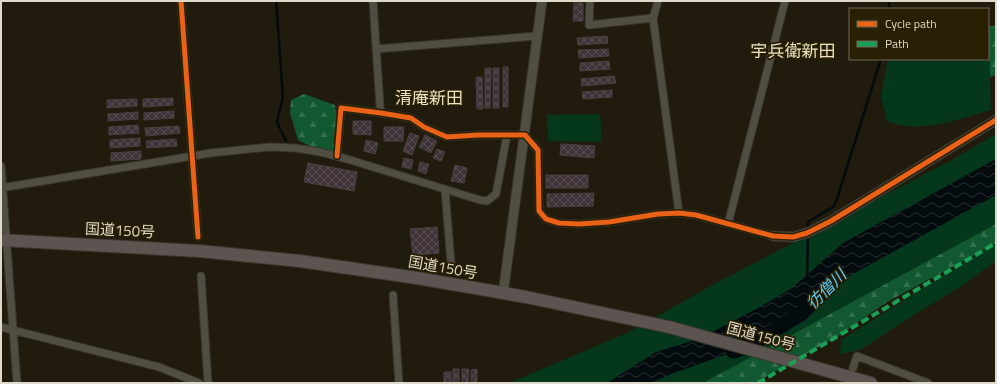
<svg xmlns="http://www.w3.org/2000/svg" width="997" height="384" font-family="'Titillium Web','Noto Sans JP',sans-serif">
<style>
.green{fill:#04371b}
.forest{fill:url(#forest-firs)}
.water{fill:url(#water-waves)}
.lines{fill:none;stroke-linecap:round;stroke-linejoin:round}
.stream{stroke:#030b0f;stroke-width:2.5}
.river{stroke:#030b0f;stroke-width:15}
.building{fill:url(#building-cross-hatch);stroke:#474240}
.minor-casing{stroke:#38352b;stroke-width:9}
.tertiary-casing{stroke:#38352b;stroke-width:11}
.trunk-casing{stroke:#38352b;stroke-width:14}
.minor{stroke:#504d42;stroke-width:7}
.tertiary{stroke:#504d42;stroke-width:9}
.trunk{stroke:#5c5450;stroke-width:12}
.quiet{stroke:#1a9f57;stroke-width:4;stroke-dasharray:8 4;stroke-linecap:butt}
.cycleway-casing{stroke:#281f04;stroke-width:8}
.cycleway{stroke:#ea6118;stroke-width:5}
.labels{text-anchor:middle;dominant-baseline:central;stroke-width:3.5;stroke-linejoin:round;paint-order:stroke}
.street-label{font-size:15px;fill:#ded9c9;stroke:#281f04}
.water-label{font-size:16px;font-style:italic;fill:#54d0ff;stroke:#281f04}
.quarter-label{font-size:17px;fill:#ede2c2;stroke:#281f04}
</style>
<defs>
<pattern id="forest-firs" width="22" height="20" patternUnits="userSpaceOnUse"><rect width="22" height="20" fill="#11572f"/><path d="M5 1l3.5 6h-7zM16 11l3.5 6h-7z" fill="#336f4c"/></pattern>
<pattern id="water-waves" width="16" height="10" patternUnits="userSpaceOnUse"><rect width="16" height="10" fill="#030b0f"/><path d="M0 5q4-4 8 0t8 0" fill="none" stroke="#272e31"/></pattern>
<pattern id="building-cross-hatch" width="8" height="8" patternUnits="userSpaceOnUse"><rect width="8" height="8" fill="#3f3339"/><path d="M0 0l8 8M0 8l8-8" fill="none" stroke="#5a5054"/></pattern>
</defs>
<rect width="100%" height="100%" fill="#201b0c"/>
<path class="green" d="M988 17 991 110C958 119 920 135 887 121L881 97 888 59H988Z
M600 114 602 142 548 141 547 115Z
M996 134V261L960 287 909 318 860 350 840 354 841 340 964 262 903 292 751 383H509L627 333 718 282 952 160Z"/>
<path class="forest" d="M988 26H996V75L990 77Z
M304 94 335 105 339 127 337 156 320 152 298 140 290 113 291 100Z
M996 224V243L887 302 835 338 755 383H703Z"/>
<path class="water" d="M996 159V195L824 290 747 347 674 373 650 383H607L656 352 701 338 760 307 791 289 843 243Z"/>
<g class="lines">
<path class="stream" d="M276 1 283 97 277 122 286 141
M889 9V1
M808 229V222L833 207 836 202 881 59
M807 277 808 234
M807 300V308"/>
<path class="river" d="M733 351 747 347 802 313 837 276"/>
</g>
<path class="building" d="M574 3H583V21H573Z
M607 36 608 43 578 45 577 38Z
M608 49 609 56 579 58 578 50Z
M609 61 610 69 580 71V63Z
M503 67H508V107H503Z
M485 68H491L490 108H485Z
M493 68H499V108H493Z
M614 76 616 83 582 86 581 79Z
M476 77H482L483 109H477Z
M612 90V97L583 99 582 92Z
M173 98V105L143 107V99Z
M137 99V106L107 108V100Z
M174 111V118L144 120V113Z
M138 112V119L108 121V114Z
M353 121H371V135L353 134Z
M138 125 139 133 109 135V127Z
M179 126 180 133 146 136 145 128Z
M384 127H404L403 141H384Z
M410 133 419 136 412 155 403 151Z
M425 135 437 141 431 153 419 147Z
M140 138V146L110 148V140Z
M176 139 177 146 147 148 146 141Z
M366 140 378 143 375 154 364 151Z
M561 144 595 146 594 158 560 155Z
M437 149 445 152 441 161 433 158Z
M141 151V159L111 161V153Z
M404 158 413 160 411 169 402 167Z
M420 162 429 164 426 174 418 171Z
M308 163 357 172 354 191 304 182Z
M455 165 467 168 464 183 451 181Z
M546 175H588V188H546Z
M594 193 593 206 547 207V194Z
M437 227 439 253 413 255 410 229Z
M453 369H459V383H453Z
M462 369H469L468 383H462Z
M477 369V383H471V370Z
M444 372H451V383H444Z"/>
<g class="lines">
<defs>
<path id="minor" d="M181 1 198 237
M373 1 380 106 381 113
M590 1 589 25 653 18
M658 1 653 18 679 213
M376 49 537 36
M337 156 341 108 381 113 411 118 424 127 447 137 478 135H525L538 150 539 211 546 219 559 223 579 224 609 222 658 214 679 213 696 215 773 236
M1 166 17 383
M1 188 211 153 269 147 295 148 320 152 347 159 480 200 487 201 496 194 507 135
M445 190 451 262
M728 224 785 1
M201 276 208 383
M393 295 399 383
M1 327 159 367 199 383
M853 368 857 356 928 383"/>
<path id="tertiary" d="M773 236 793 237 807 233 831 221 996 120
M503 294 542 1"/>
<path id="trunk" d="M1 240 199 251 300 261 417 278 526 297 669 327 871 383"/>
</defs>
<use href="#minor" class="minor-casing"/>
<use href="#tertiary" class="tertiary-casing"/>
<use href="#trunk" class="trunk-casing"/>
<use href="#minor" class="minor"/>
<use href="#tertiary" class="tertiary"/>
<use href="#trunk" class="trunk"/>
<path class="quiet" d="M758 383 996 243"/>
<defs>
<path id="cycleway" d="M181 1 198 237
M337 156 341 108 381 113 411 118 424 127 447 137 478 135H525L538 150 539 211 546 219 559 223 579 224 609 222 658 214 679 213 696 215 773 236 793 237 807 233 831 221 996 120"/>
</defs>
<use href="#cycleway" class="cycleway-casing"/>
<use href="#cycleway" class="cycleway"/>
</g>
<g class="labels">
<g class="street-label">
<text transform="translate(120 230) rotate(3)">国道150号</text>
<text transform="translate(443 267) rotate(10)">国道150号</text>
<text transform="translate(761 336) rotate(15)">国道150号</text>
</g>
<g class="water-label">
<text transform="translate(826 289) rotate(-45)">彷僧川</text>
</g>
<g class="quarter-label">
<text x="793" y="51">宇兵衛新田</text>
<text x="429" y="98">清庵新田</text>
</g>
</g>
<rect width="997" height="384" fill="none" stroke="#ded9c9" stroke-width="4"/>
<rect x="849" y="8" width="140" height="52" fill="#281f04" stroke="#716953"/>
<rect x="857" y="21" width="20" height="6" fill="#ea6118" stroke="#716953"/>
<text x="885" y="28" font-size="12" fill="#ded9c9">Cycle path</text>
<rect x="857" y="41" width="20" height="6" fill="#1a9f57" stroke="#716953"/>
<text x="885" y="48" font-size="12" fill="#ded9c9">Path</text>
</svg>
